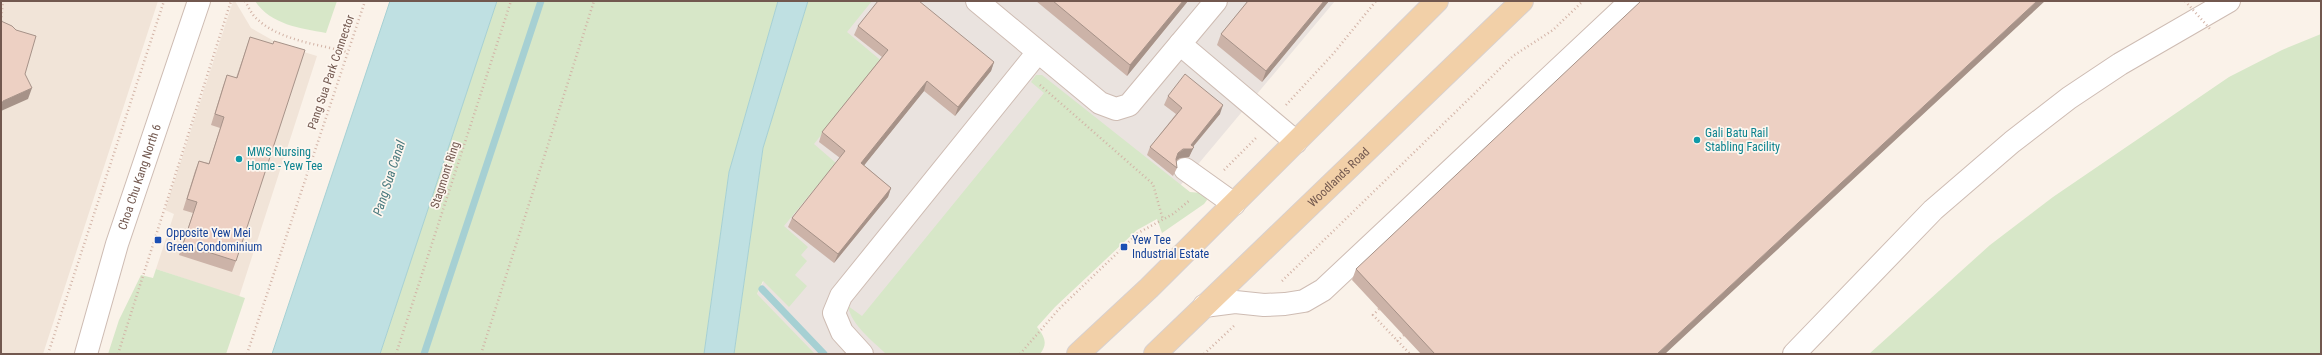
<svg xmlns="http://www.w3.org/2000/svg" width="2322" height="355" font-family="'Roboto Condensed',sans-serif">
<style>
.residential{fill:#f1e4d8}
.industrial{fill:#eae3df}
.green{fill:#d7e7c8}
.water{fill:#bfe0e2;stroke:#a6d0d3}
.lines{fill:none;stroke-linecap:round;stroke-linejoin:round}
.stream{stroke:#a6d0d3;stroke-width:7}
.minor-casing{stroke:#cebcb3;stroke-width:24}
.major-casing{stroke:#d8d0ce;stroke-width:24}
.path{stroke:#d2b3a6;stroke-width:2.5;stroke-dasharray:1 3;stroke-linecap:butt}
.minor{stroke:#fff;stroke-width:22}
.major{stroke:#f2d0a8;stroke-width:22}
.path-bridge{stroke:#d2b3a6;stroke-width:2.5;stroke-dasharray:1 3;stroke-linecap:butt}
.wall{fill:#ccb3a8}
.shaded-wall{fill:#a69288}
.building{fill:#edd0c3;stroke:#a69288}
.culture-dot{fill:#0f9aa8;stroke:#fdf6ef;stroke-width:1.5}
.transit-dot{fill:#1a4fb4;stroke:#fdf6ef;stroke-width:1.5}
.labels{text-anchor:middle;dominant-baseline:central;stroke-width:3.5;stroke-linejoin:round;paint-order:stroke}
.street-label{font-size:12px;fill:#72584f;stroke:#fdf6ef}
.culture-label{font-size:12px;fill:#0d838f;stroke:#fdf6ef;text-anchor:start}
.transit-label{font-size:12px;fill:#164399;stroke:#fdf6ef;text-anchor:start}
.water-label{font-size:13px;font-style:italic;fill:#47787d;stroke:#fdf6ef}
</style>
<rect width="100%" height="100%" fill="#faf2e9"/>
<path class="residential" d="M1 1H158L43 354H1Z
M233 1H235L251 28 281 45 317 56 239 297 156 269 174 214 165 210Z"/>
<path class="industrial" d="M835 1H1335L1179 187 1006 354H749L757 294 772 265Z"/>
<path class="green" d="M255 1H337L326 33C300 28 271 25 255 1Z
M497 1H778L729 172 704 354H380Z
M808 1H872L847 32 897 74H870L814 144 836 163 784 226 808 247 801 255 807 261 795 275 807 286 789 307 763 281 757 294 815 354H734L763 148Z
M2321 34V354H1869L1990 245 2053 197 2229 77 2282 50Z
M1036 75H1042L1190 192 1201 193 1206 196 1207 200 1204 204 1162 233 1157 219 1137 230 1055 307 1037 327C1045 337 1048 344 1040 354H886C872 340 852 326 848 306L862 316 1044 93 1031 82Z
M156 269 245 298 226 354H108L119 320 141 275 153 278Z"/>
<path class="water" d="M390 1H497L380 354H272Z
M778 1H808L763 148 734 354H704L729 172Z"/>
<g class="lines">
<path class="stream" d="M762 289 824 354
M424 354 541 1"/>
<defs>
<g id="minor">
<path d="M977 1 1100 103 1116 109 1129 105 1216 1"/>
<path d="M1180 44 1296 142"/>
<path d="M1185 169 1234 204"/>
<path d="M1204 306 1235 302 1264 305 1285 304 1304 301 1323 290 1631 1"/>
<path id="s1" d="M86 354 117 244 199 1"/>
<path d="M862 354 842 332 834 313 841 296 1038 52"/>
<path d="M1794 354 1933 210 2012 142 2069 98 2120 64 2229 1"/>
</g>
<g id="major">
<path d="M1078 354 1149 288 1437 1"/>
<path id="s2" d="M1155 354 1522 1"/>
</g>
</defs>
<use href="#minor" class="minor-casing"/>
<use href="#major" class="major-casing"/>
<path class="path" d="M245 1C248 6 251 13 255 17 277 40 317 44 347 52
M1 21 3 1
M1040 85 1153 184 1163 220
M1286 105 1333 54 1376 1
M1224 170 1257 137
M1282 281 1513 56 1553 30 1583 1
M1379 309 1373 315 1410 354
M1397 341 1404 335
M48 354 164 1
M118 354 231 1
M247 354 365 1
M396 354 511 1
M481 354 594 1
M1020 354 1059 309 1138 233 1173 214 1190 200
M1204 354 1235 325"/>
<use href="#minor" class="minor"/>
<use href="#major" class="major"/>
<path class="path-bridge" d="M2185 1 2211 30"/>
</g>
<path class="wall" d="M1036 1H1188L1127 76Z
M1248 1H1329L1262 82 1217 45 1221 34Z
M858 26 994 62 991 71 955 116 924 91 864 165 891 188 888 197 834 263 788 227 792 218 840 158 819 142 822 132 882 57 854 35Z
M250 37 236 261 232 272 179 255 193 213 183 210 195 171 199 161 209 163 220 128 211 125 223 86 227 75 236 78Z
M1168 96 1220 114 1193 147 1190 155 1189 157 1180 158 1176 161 1177 168 1173 176 1147 155 1150 147 1176 114 1164 105Z
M1356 269 1665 354H1421L1352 280Z"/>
<path class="shaded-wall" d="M1183 1H1188L1127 76 1130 65Z
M1324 1H1329L1262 82 1266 71Z
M2037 1H2045L1665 354H1657Z
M994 62 991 71 955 116 958 107Z
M927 81 924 91 858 173 861 163Z
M32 88 28 99 1 111V106L3 101Z
M1223 105 1220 114 1191 149 1194 147 1189 157 1180 158 1175 161 1173 167 1178 153 1191 145Z
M891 188 888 197 834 263 838 254Z"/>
<path class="building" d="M878 1H919L994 62 958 107 927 81 861 163 891 188 838 254 792 218 845 151 822 132 888 50 858 26Z
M1053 1H1183L1130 65Z
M1248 1H1324L1266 71 1221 34Z
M1641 1H2037L1657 354H1435L1356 269Z
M1 21 12 26 16 30 36 36 25 74 32 88 3 101 1 107Z
M250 37 273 44 274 41 305 50 236 261 183 244 197 202 187 199 199 161 209 164 224 117 215 114 227 75 237 78Z
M1185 74 1223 105 1191 145 1194 147 1192 149H1183L1178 153 1176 159 1177 168 1150 147 1182 108 1168 96Z"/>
<g class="culture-dot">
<circle cx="1697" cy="140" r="4"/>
<circle cx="239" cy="159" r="4"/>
</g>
<g class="transit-dot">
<rect x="154" y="236" width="8" height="8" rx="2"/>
<rect x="1120" y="243" width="8" height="8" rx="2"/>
</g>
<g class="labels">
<g class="street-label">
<text transform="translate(331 72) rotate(-71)">Pang Sua Park Connector</text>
<text transform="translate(445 175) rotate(-72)">Stagmont Ring</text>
<text stroke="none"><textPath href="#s1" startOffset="185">Choa Chu Kang North 6</textPath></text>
<text stroke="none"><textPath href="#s2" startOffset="255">Woodlands Road</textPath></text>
</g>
<g class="culture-label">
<text x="1705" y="133">Gali Batu Rail<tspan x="1705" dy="14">Stabling Facility</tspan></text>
<text x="247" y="152">MWS Nursing<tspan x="247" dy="14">Home - Yew Tee</tspan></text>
</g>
<g class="transit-label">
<text x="166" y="233">Opposite Yew Mei<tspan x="166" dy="14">Green Condominium</tspan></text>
<text x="1132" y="240">Yew Tee<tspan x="1132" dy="14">Industrial Estate</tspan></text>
</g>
<g class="water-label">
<text transform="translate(389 178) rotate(-72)">Pang Sua Canal</text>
</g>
</g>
<rect width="2322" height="355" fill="none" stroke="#72584f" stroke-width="4"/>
</svg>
